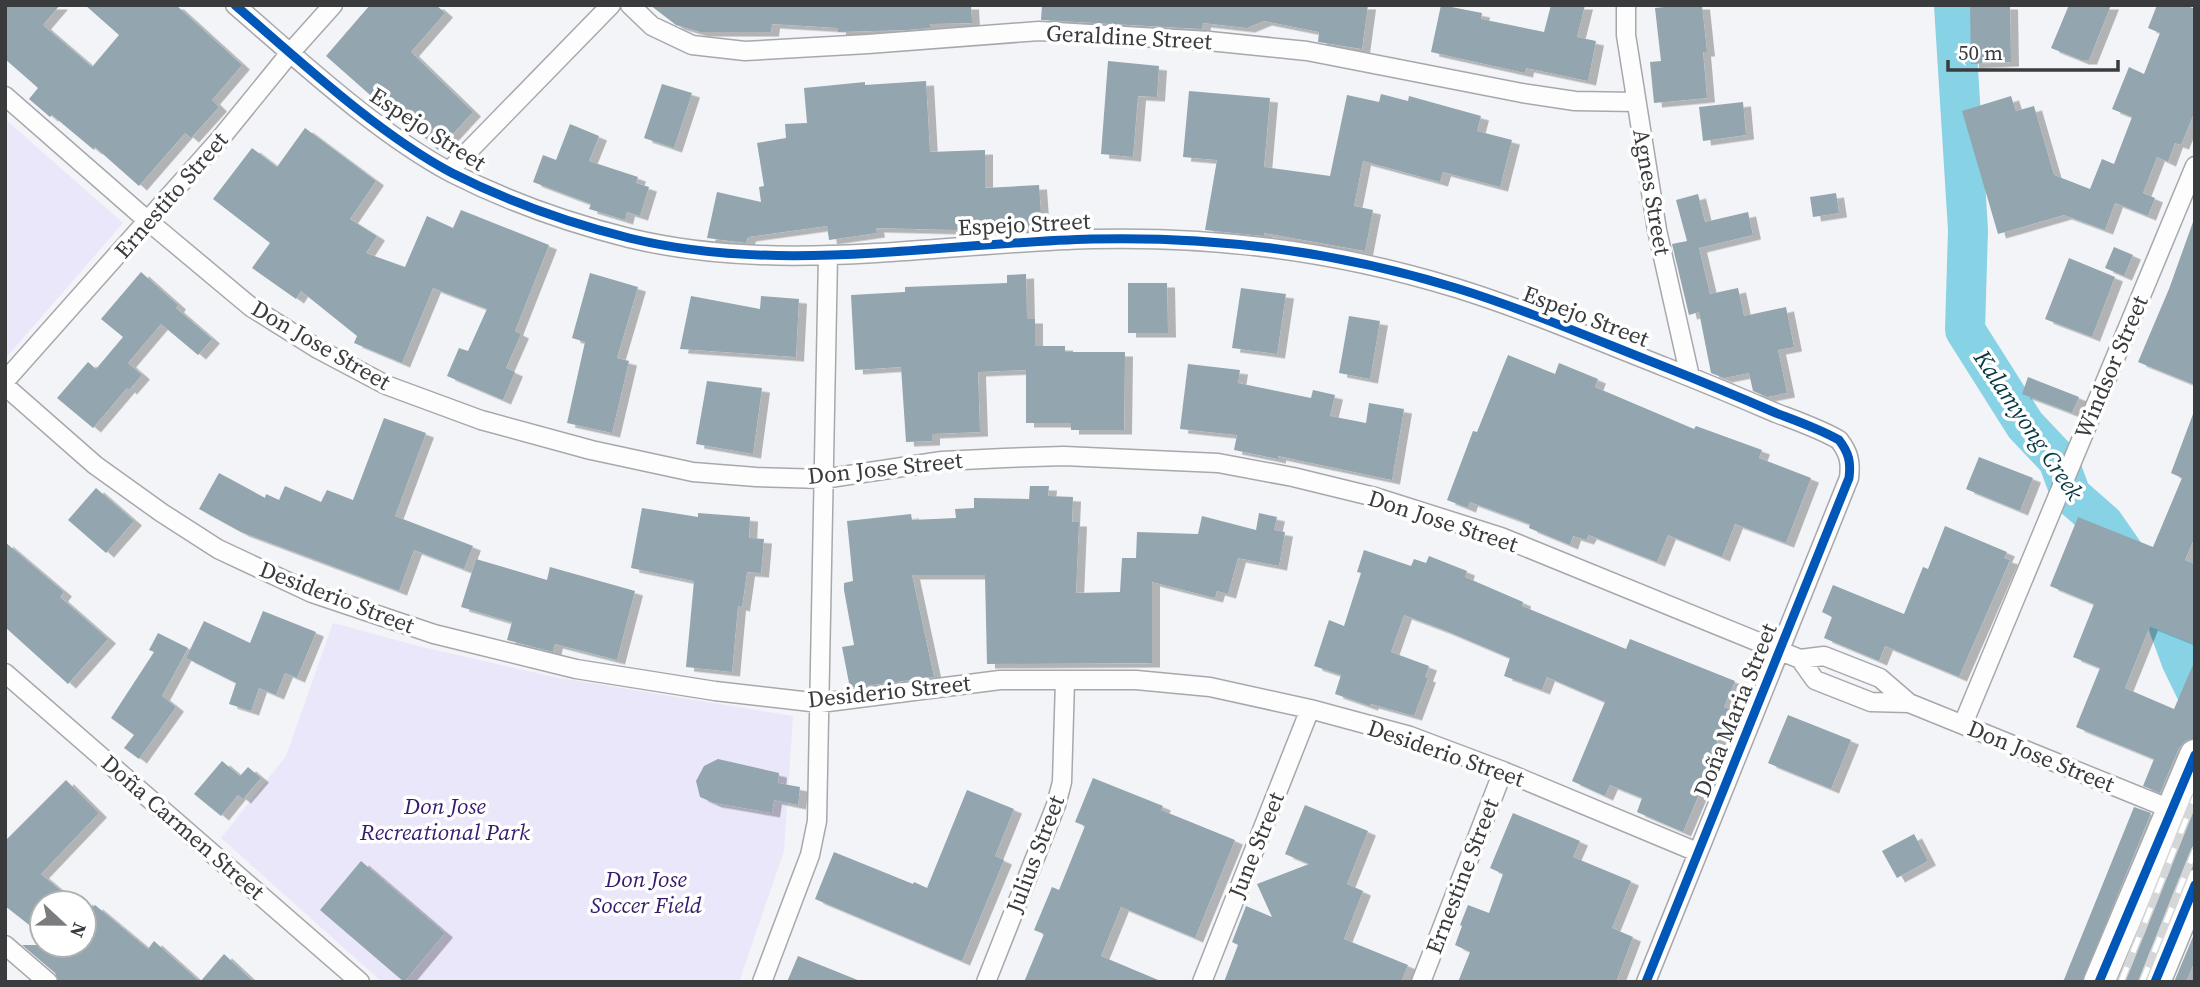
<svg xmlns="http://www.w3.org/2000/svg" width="2200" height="987" font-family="'Source Serif 4',serif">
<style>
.green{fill:#e9e7f9}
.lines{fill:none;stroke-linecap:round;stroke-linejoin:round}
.river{stroke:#88d2e5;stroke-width:40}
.building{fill:#93a5ae;filter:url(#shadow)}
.minor-casing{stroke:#a7a8ab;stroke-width:21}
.primary-casing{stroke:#a7a8ab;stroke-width:33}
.minor{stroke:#fdfdfe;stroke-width:18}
.primary{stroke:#fdfdfe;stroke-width:30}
.rail-casing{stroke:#d5d6d7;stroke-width:8}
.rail{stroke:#fff;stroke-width:5;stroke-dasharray:16;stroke-linecap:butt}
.cycleway-casing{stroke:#fff;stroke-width:13}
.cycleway{stroke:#0057b8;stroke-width:9}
.labels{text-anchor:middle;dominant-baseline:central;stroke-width:7;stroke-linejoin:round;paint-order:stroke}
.street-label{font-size:23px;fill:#393b3d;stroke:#fff}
.park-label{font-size:23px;font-style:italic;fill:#371b6e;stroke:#fff}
.water-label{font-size:24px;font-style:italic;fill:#073944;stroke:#fff}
</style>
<defs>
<filter id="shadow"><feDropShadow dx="8" dy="4.5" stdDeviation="0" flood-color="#0004"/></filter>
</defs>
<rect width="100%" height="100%" fill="#f2f4f7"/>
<path class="green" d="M5 119 123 223 5 359Z
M333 623 418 646 559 678 793 716 784 851 739 982H382L221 838 286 756Z"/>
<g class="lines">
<path class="river" d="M1954 5 1968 230 1965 330 2025 425 2058 460 2071 495 2104 524 2162 608 2181 660 2195 689"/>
</g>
<path class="building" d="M5 5H60L43 25 92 67 119 35 85 5H176L242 65 212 100 219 107 191 138 185 133 139 186 95 147 94 150 52 115 50 117 29 99 38 88 5 59Z
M370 5H436L445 13 411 52 473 112 438 150 382 98 378 102 326 56Z
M650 5H971L972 23 930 24 931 28 906 30 838 32V28L772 24 771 32H700L676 25Z
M1042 5H1368L1362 49 1318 42 1319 32 1264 21 1247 28 1203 23 1202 29 1041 20Z
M1441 5 1482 13 1481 19 1544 32 1551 5H1585L1577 37 1596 41 1588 81 1526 68 1525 73 1431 52Z
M1683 5H1702L1707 52H1703L1707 98 1654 103 1650 62 1661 61 1655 8Z
M1970 5H2010L2011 62 1971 64Z
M2069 5H2111L2089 60H2081L2051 48Z
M2157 5H2185L2195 9V111L2181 145 2175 143 2168 162 2157 157 2143 193 2155 198 2148 216 2115 203 2105 230 2064 215 1998 234 1962 111 2011 96 2016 111 2034 106 2054 175 2090 189 2102 159 2114 164 2132 117 2112 109 2129 67 2144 74 2160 33 2148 28Z
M1108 61 1159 66 1157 97 1138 96 1133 157 1101 154Z
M926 81 930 152 985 150V188L1039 185 1042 227 994 231 876 228 877 233 829 240 827 226 748 237 746 243 707 238 717 192 761 202 759 187 764 186 757 143 786 138 785 124 807 123 804 88 865 82V85Z
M662 84 692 93 674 148 644 138Z
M1189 91 1270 98 1264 167 1330 176 1347 95 1379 102 1381 94 1408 101 1409 96 1481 116 1477 131 1512 140 1500 187 1443 172 1440 182 1363 161 1354 206 1373 210 1365 251 1264 233V236L1214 231 1205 230 1217 160 1183 157Z
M1743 102 1746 135 1703 141 1699 107Z
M570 124 599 136 589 161 638 177 636 183 649 187 640 216 627 212 625 220 589 209 591 204 533 182 543 155 556 160Z
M305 128 376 181 350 219 377 236 366 253 405 267 427 216 453 228 461 210 549 245 515 331 521 334 506 368 515 372 503 400 447 376 459 348 468 351 487 309 433 288 402 363 354 343 357 336 301 291 296 299 252 268 270 243 213 199 252 148 277 167Z
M1836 193 1839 213 1813 217 1810 197Z
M1698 194 1705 222 1748 212 1753 235 1699 248 1710 294 1738 288 1744 316 1786 307 1794 347 1778 350 1787 393 1767 397 1753 391 1749 373 1724 378 1711 373 1699 312 1689 315 1672 244 1687 241 1676 200Z
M2193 222 2195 223V385L2138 362 2169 289Z
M2114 247 2133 255 2124 276 2105 268Z
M2069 258 2115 277 2092 337 2045 319Z
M141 272 178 305 176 308 212 339 198 355 161 324 128 363 142 375 129 390 127 388 93 428 57 398 88 362 96 369 123 337 101 319Z
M590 273 638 287 617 358 629 361 612 433 567 423 585 342 572 338Z
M1026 274 1027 319H1035V346H1065V352H1125L1124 430H1071V423H1026V370L978 372 980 432 932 434V441L906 442 901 367 855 370 851 295 905 292V287L1007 283V275Z
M1128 283H1167L1168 333H1128Z
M1241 288 1286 294 1277 354 1232 348Z
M691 296 760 309 761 296 799 299 796 357 680 349Z
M1349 316 1380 321 1370 379 1339 373Z
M1508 355 1555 374 1559 363 1598 379 1595 387 1694 429 1696 426 1762 450 1759 458 1811 478 1786 543 1735 524 1722 557 1668 535 1657 562 1589 535 1586 540 1573 536 1570 545 1529 528 1530 524 1470 502 1468 508 1447 500 1473 431 1477 432Z
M1188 364 1240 370 1238 383 1311 398 1313 390 1335 395 1330 416 1366 423 1369 403 1404 409 1392 480 1278 456V459L1234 450 1237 435 1180 429Z
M2028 377 2079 397 2072 413 2022 394Z
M707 381 762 388 753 454 696 444Z
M2193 414 2195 537 2185 560 2195 564V644L2150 626 2125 688 2174 709 2195 660V738L2185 741 2179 748 2160 793 2143 786 2154 759 2076 727 2100 668 2073 657 2094 604 2050 586 2078 517 2153 547 2182 478 2171 473Z
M384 418 426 433 395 516 473 546 464 569 414 550 399 591 241 532 199 509 219 473 265 498 266 494 279 500 285 486 321 502 327 490 353 500Z
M1979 457 2033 478 2020 511 1966 489Z
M1030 486H1049L1048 496 1073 497 1072 522H1079L1076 593 1120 592 1122 558H1136L1137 532 1198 534 1202 516 1256 530 1259 513 1277 517 1274 530 1285 532 1279 566 1238 558 1228 594 1217 591 1215 598 1152 582V663L987 664 985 575H912L934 677 850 688 842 647 854 645 844 590V583L853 581 847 521 911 514 912 520 956 518 955 509 974 508V498L1029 499Z
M96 488 134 521 106 553 68 520Z
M642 508 698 517V513L750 517 749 538 764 539 761 573 747 572 742 607 738 606 732 672 686 667 694 581 631 568Z
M1945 526 2007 552 2004 558 2010 560 1959 677 1885 646 1879 661 1824 638 1832 617 1822 612 1833 585 1904 614 1923 567 1928 569Z
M5 542 64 592 60 597 108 639 68 684 5 627Z
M1364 550 1411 566 1414 559 1426 563 1429 556 1467 571 1465 577 1523 602 1522 606 1626 649 1630 639 1735 681 1724 707 1731 710 1710 758 1714 759 1683 832 1637 812 1642 798 1610 785 1605 796 1572 781 1605 702 1547 677 1542 690 1504 676 1510 658 1444 630 1404 615 1391 652 1429 666 1425 677 1428 678 1414 716 1371 704 1370 706 1335 694 1341 675 1314 666 1329 620 1344 626 1361 573 1357 572Z
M476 559 547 580 550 567 635 591 617 660 555 644 553 652 507 640 512 622 461 607Z
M263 611 316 632 297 678 285 673 276 695 259 688 251 711 229 704 236 683 186 658 204 621 250 643Z
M158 633 188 648 162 696 176 707 139 759 124 748 134 735 111 718 154 652 149 650Z
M1788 715 1851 740 1831 789 1768 763Z
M718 759 779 773 778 783 800 787 798 805 774 800 772 813 714 803 700 797 696 781 704 766Z
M222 761 240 776 248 767 261 778 243 799 238 795 221 816 194 794Z
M1093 778 1163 806 1161 810 1235 840 1195 938 1121 907 1101 956 1163 982H1024L1044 934 1034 930 1052 887 1059 890 1085 826 1075 822Z
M66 780 99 813 41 874 76 903H42V935L5 906V841Z
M967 790 1014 809 995 856 1004 860 962 961 815 899 834 852 913 884 914 882 927 888Z
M2195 801V868L2185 871 2179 878 2138 982H2118Z
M1305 805 1368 831 1347 884 1363 891 1344 939 1408 965 1401 982H1224L1238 945 1232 942 1246 906 1272 917 1257 884 1309 864 1285 854Z
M2134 807 2151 813 2082 982H2063Z
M1513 813 1580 841 1573 857 1631 881 1612 928 1633 937 1616 982H1458L1470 952 1455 945 1462 926 1460 925 1468 905 1489 913 1503 874 1490 868Z
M1914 834 1928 861 1897 878 1882 851Z
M361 861 445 933 404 982 320 910Z
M84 900 93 907 95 905 148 949 154 941 200 982 224 954 254 982H59L55 973 22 945H84Z
M2195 932V961L2186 982H2174Z
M798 956 860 981V982H787Z"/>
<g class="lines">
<defs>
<path id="minor" d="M235 5C300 61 377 133 452 173 507 201 569 223 629 238 781 275 938 243 1092 239 1214 236 1339 252 1456 288 1527 310 1596 340 1665 367 1703 382 1739 397 1776 413 1797 421 1820 429 1839 440 1849 453 1851 462 1849 478L1646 982
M630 5 652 26 692 45 745 51 868 44 1039 31 1209 41 1307 51 1522 93 1575 101 1636 102
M1626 5V35L1657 230 1690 377
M5 96 148 221 251 307 318 349 386 385 481 420 591 450 693 472 756 477 823 479 942 461 1004 458 1064 456 1218 463 1293 477 1375 497 1501 537 1800 659 1824 656 1880 678 1909 703
M449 171 611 5
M5 381 220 139 290 53 333 5
M5 386 95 465 162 513 218 549 312 593 434 634 576 669 715 691 820 703 1000 680H1136L1210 687 1310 709 1410 736 1503 771 1697 852
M1800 659 1815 680 1871 702 1909 703 2173 810
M5 673 360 982
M1963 724 2195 166
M5 945 48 982
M762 982 810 855 817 821 828 255
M986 982 1056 805 1062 782 1065 681
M1202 982 1310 709
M1421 982 1503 771"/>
<path id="primary" d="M2099 982 2195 755
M2155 982 2195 885"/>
</defs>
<use href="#minor" class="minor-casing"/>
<use href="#primary" class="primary-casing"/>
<use href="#minor" class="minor"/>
<use href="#primary" class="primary"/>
<defs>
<path id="rail" d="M2121 982 2195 797
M2142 982 2195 850"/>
</defs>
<use href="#rail" class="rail-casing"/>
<use href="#rail" class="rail"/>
<defs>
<path id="cycleway" d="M235 5C300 61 377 133 452 173 507 201 569 223 629 238 781 275 938 243 1092 239 1214 236 1339 252 1456 288 1527 310 1596 340 1665 367 1703 382 1739 397 1776 413 1797 421 1820 429 1839 440 1849 453 1851 462 1849 478L1646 982
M2099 982 2195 755
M2155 982 2195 885"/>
</defs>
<use href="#cycleway" class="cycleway-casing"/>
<use href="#cycleway" class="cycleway"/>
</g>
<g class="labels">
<g class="street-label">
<text transform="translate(1129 37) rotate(3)">Geraldine Street</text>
<text transform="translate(428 129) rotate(33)">Espejo Street</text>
<text transform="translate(1652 192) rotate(80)">Agnes Street</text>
<text transform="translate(171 195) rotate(-49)">Ernestito Street</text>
<text transform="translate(1024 224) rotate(-3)">Espejo Street</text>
<text transform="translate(1586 316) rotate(21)">Espejo Street</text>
<text transform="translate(321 345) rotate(30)">Don Jose Street</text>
<text transform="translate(2111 367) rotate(-67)">Windsor Street</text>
<text transform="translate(885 468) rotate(-6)">Don Jose Street</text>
<text transform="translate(1443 521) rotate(18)">Don Jose Street</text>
<text transform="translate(337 597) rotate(21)">Desiderio Street</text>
<text transform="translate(889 691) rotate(-6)">Desiderio Street</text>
<text transform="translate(1735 710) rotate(-68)">Doña Maria Street</text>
<text transform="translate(1446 753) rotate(19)">Desiderio Street</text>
<text transform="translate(2041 756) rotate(22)">Don Jose Street</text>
<text transform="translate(183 827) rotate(41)">Doña Carmen Street</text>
<text transform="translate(1256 845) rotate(-68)">June Street</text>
<text transform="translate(1035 854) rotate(-69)">Julius Street</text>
<text transform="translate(1462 876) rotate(-69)">Ernestine Street</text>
</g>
<g class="park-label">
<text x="445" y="806">Don Jose<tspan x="445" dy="26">Recreational Park</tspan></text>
<text x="646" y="879">Don Jose<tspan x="646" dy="26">Soccer Field</tspan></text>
</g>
<g class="water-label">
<text transform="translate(2029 425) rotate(56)">Kalamyong Creek</text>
</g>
</g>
<rect width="2200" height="987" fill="none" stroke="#393b3d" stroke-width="14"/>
<g transform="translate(63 924) rotate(112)"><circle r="33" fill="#ffffff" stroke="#b0b1b1" stroke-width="2"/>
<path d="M0-5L12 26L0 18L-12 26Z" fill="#7a7c7e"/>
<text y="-10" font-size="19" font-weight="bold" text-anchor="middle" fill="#393b3d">N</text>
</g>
<path d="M1948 60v10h170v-10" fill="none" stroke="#393b3d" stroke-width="3.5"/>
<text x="1958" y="60" font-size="21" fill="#393b3d" stroke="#ffffff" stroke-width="5" paint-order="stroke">50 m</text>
</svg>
